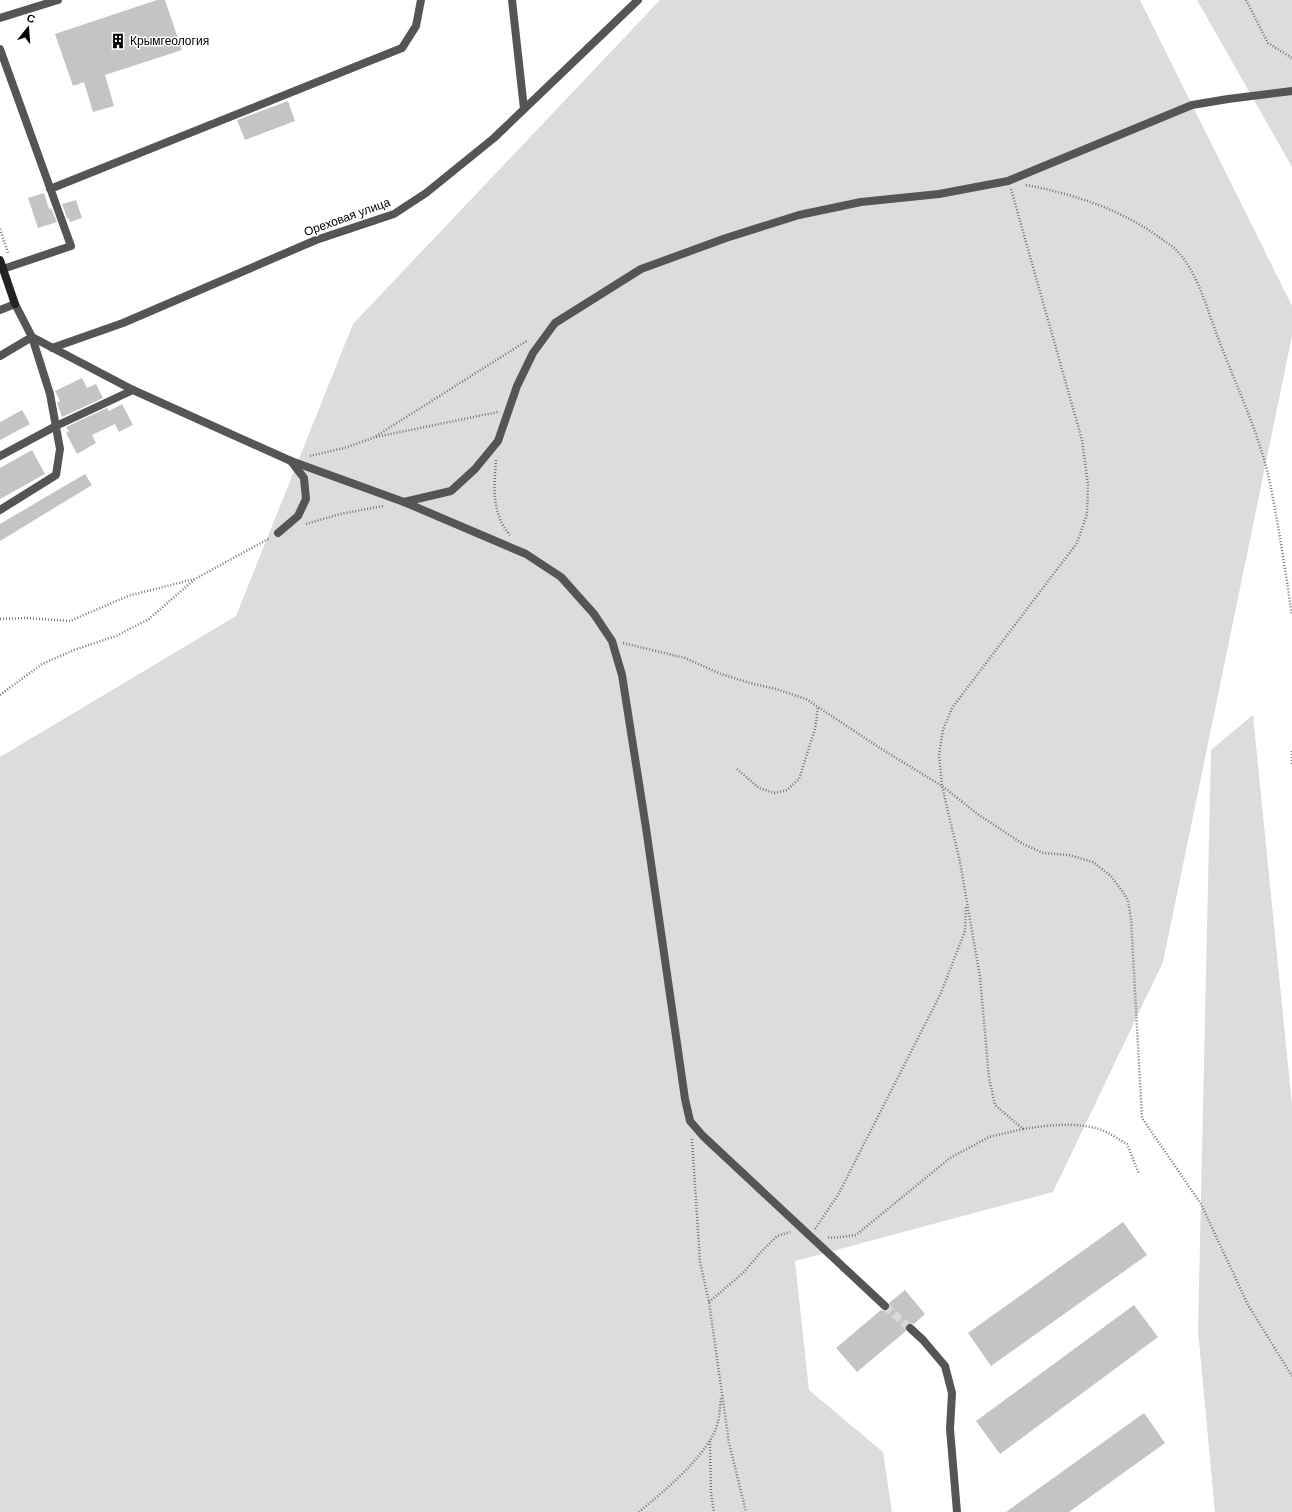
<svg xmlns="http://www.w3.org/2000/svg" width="1292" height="1512" font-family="'DM Sans',sans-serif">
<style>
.green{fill:#dcdcdc}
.building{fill:#c4c4c4}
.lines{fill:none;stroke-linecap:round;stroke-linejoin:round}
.street-tunnel{stroke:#d9d9d9;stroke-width:8;stroke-dasharray:8 4;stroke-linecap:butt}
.path{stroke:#777;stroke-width:2.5;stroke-dasharray:1 2;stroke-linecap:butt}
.lane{stroke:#555;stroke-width:8}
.street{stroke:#555;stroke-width:8}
.secondary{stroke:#222;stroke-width:8}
.labels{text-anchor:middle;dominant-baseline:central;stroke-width:3;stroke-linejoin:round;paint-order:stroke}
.poi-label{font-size:12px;fill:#000;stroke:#fff;text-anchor:start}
.street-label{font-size:12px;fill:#000;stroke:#fff}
</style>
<rect width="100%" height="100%" fill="#fff"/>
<path class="green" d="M660 0H1140L1292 306V336L1163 962 1053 1192 795 1261 809 1390 883 1452 892 1512H0V757L236 616 353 324Z
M1197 0H1292V167Z
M1253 715 1292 1105V1512H1215L1198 1331 1211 750Z"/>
<path class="building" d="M157 0H165L182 50 105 75 114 106 93 112 84 82 73 86 55 34Z
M288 101 295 121 245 140 237 120Z
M44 193 49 209 51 208 57 222 38 228 28 198Z
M76 200 82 218 70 222 68 218H67L62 204Z
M82 378 87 388 96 384 103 398 62 417 57 403 60 401 55 391Z
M122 404 133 425 119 432 115 424 92 435 96 443 77 454 66 433 69 431 66 427 107 408 109 411Z
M22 410 30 424 0 440V422Z
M32 450 45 474 0 499V468Z
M85 474 92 485 0 541V524Z
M1123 1222 1147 1255 991 1366 968 1333Z
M905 1290 925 1314 914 1324 911 1323 906 1324 905 1327 906 1331 857 1372 836 1348 881 1310 884 1311 889 1310 890 1307 889 1303Z
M1134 1305 1158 1337 1000 1454 976 1421Z
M1144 1413 1165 1443 1069 1512H1006Z"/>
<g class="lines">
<path class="street-tunnel" d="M885 1306 910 1328"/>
<path class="path" d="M1246 0 1268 43 1292 58
M1026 185C1074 194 1123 210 1163 240 1167 243 1173 246 1177 251 1197 271 1207 309 1217 335 1234 381 1256 426 1268 474 1278 521 1285 568 1292 615
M1011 189 1082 440 1088 485 1087 514 1077 543 952 708 943 730 939 754 942 786 979 815 1023 844 1043 853 1069 855 1093 862 1111 876 1122 891 1128 900 1131 919 1142 1118 1201 1204 1248 1305 1292 1376
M0 229 8 253
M376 437 498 412
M310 456 344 448 373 438 528 340
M496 460C494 487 491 513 510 535
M306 524 340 514 383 506
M0 619 26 618 70 621 128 596 194 579
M623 643 685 658 721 674 750 683 776 689 806 699 883 750 942 786 960 862 980 977 989 1078 995 1105 1023 1129 989 1137 950 1158 856 1235 833 1238 827 1237
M0 695 42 664 74 650 116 636 149 619 195 579 270 538
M1292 751V766
M737 769 759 788 775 793 787 790 799 779 815 729 818 707
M1023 1129C1049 1125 1074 1122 1099 1129 1108 1132 1118 1139 1127 1144L1139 1174
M692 1139 700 1262 709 1302 729 1443 746 1512
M815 1229 838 1195 941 993 965 931 966 906
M709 1302 744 1272 761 1252 777 1236 790 1232
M710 1441 711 1493 714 1512
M639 1512C664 1491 710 1454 718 1422 720 1414 720 1405 721 1398"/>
<path class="lane" d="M512 0 524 109
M0 18 58 0
M0 49 71 246 3 269
M50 189 402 48 416 26 421 0
M52 348 123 323 316 240 394 214 426 193 494 138 638 0
M0 356 32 337 50 394 60 449 56 475 0 510
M0 456 56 426 133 390
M404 502 451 491 475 469 498 441 517 386 533 353 555 323 641 269 726 238 799 215 861 202 939 194 1008 181 1192 105 1228 99 1292 91
M278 533 298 516 306 499 304 478 291 461"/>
<path class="street" d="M0 310 15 304 32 337 133 390 291 461 404 502 526 554 561 577 594 614 612 641 622 675 646 828 685 1099 690 1121 703 1136 885 1306
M910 1328 923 1340 945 1366 952 1393 950 1429 957 1512"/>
<path class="secondary" d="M0 260 15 304"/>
</g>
<defs>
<symbol id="building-bare" viewBox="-9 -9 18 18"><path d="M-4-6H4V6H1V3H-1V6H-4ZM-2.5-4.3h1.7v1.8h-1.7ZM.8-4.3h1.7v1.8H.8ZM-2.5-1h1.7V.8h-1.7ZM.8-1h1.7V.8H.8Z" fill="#000" stroke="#fff" stroke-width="2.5" paint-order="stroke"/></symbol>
</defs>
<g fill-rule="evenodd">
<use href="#building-bare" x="107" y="30" width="22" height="22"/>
</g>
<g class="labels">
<g class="poi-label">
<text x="130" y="41">Крымгеология</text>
</g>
<g class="street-label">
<text transform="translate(347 217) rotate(-20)">Ореховая улица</text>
</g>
</g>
<g transform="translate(28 28) rotate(17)" stroke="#ffffff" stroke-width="3" paint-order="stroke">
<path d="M0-3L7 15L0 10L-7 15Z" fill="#000000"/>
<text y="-6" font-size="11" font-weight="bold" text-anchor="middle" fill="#000000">С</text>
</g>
</svg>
